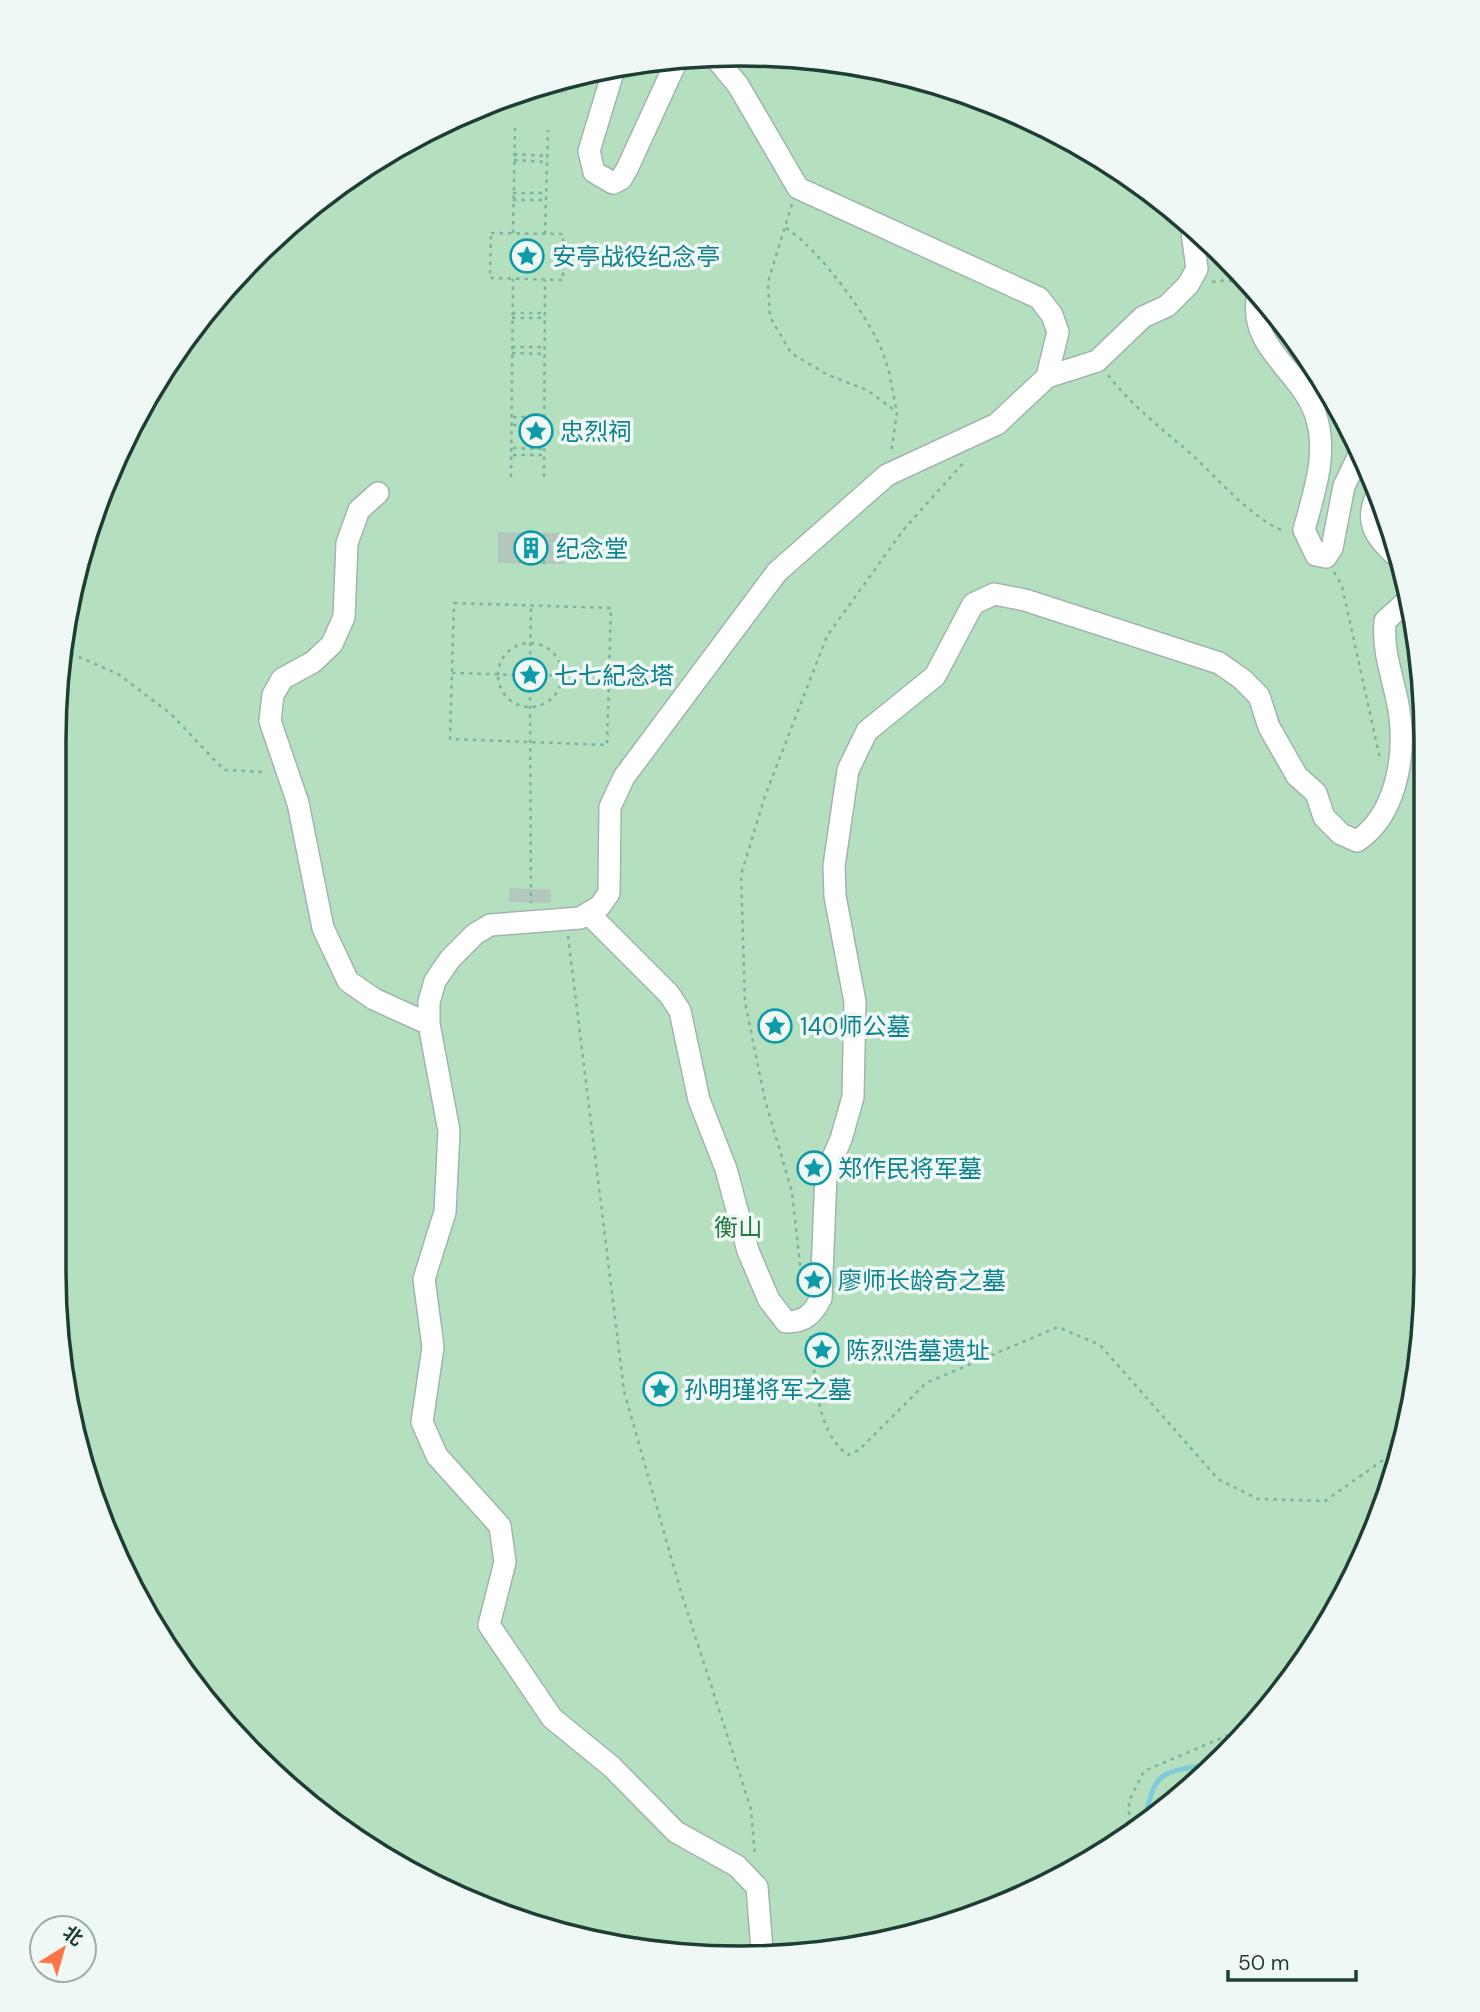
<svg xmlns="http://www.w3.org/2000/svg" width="1480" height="2012" font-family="'DM Sans','Noto Sans SC',sans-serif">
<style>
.green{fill:#b5e0c0}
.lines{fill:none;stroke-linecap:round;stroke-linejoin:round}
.stream{stroke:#80cbd8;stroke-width:5}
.building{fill:#b4c7bf}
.minor-casing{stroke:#a1b4ad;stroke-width:24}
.path{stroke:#7bb3a1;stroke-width:2.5;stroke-dasharray:3.5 5;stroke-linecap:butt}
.minor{stroke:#fff;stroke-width:21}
.labels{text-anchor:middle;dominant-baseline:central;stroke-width:7;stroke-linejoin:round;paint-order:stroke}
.culture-label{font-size:24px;fill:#0d838f;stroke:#eff8f4;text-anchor:start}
.park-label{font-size:24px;fill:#247944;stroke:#eff8f4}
.rim{fill:none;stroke:#1e3e35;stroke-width:3.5}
</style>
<rect width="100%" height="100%" fill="#dfece6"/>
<path class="green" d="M695 56 829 60 960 91 1083 146 1192 224 1284 322 1373 477 1420 650 1424 1317 1389 1492 1334 1615 1256 1724 1158 1816 1003 1905 829 1952 607 1945 437 1887 288 1788 170 1653 78 1450 54 1272 56 696 78 563 107 477 170 359 225 288 322 196 436 125 562 78Z"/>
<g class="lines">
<path class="stream" d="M1144 1824C1155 1768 1160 1773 1213 1764"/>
</g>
<path class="building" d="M568 77 567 94 526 91 562 78Z
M498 532 565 533 564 564 498 563Z
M510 888 551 890V903L509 902Z"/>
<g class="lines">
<defs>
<path id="minor" d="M714 56 738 85 798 188 1039 298 1052 315 1058 332 1047 377 997 424 887 475 777 572 624 777 610 807 609 893 600 906 580 918 490 925 475 934 450 959 435 981 429 1002V1024L449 1131 445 1212 424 1279 433 1347 422 1422 437 1456 500 1526 505 1562 489 1625 552 1718 612 1767 676 1832 737 1866 757 1887 762 1950
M614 69 589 151 594 172 613 183 621 179 627 169 678 58
M1258 295C1247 346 1299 369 1315 413 1329 452 1314 492 1304 530L1316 555 1326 557 1332 548 1344 486 1360 453
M1047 377 1097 361 1143 317 1167 306 1188 285 1197 269 1191 224
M378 493 359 510 347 543 344 617 332 644 313 662 282 679 273 695 270 721 298 803 323 928 348 981 374 999 429 1024
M1378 493C1364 520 1374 535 1394 554
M588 913 669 994 680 1011 699 1100 726 1169 748 1251 769 1300 786 1322C805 1322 813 1314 821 1298L826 1174 841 1139 853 1097 855 1002 835 896 834 866 848 770 867 731 935 676 973 604 994 594 1025 600 1219 663 1242 679 1259 696 1269 727 1297 776 1316 793 1324 817 1341 834 1357 841C1395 816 1405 760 1400 717 1396 683 1382 657 1385 621L1407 601"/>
</defs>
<use href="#minor" class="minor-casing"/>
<path class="path" d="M514 154 548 156
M514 160 547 162
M513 193H545
M513 200H545
M792 204 768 282 770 317 791 353 828 375 867 390 897 412 891 453
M786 228C819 249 873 321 885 359 891 376 893 394 897 412
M491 233 563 234V280L490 278Z
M513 233 515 128
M545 234 548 130
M1212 282 1228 280 1243 285
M512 313H544
M512 318H544
M512 347H544
M512 353 544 354
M1108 375C1132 406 1161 428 1190 453 1221 481 1247 515 1285 532
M513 417H545
M513 425 544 426
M513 448 544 449
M513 455H544
M511 477 513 279
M544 477 545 280
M520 563 521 532
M532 563 533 532
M544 564V532
M1334 572 1342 586 1380 759
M454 603 611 608 607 745 450 739Z
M498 675a32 32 0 1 1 64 0a32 32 0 1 1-64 0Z
M63 650 118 674 171 714 224 770 266 772
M530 663 531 607
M452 673 519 675
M541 675 608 676
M530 687H541V663H519V687H530L531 903
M568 936 624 1391 680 1589 751 1809 755 1856
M801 1274 792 1192 765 1100 745 1002 741 875 765 796 827 636 904 529 965 461
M810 1336C816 1374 814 1430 848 1455L859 1450 926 1383 1058 1327 1100 1345 1218 1479 1258 1499 1325 1501 1393 1453 1400 1438
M1129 1832V1801L1144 1771 1257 1723"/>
<use href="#minor" class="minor"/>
</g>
<defs>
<symbol id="sight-ring" viewBox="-11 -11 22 22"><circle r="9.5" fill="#eff8f4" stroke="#0f9aa8" stroke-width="1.5"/><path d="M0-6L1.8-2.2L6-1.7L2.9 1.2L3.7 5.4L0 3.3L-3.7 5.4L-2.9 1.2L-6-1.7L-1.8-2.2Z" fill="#0f9aa8"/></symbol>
<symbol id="building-ring" viewBox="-11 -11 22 22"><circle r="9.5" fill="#eff8f4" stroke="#0f9aa8" stroke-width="1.5"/><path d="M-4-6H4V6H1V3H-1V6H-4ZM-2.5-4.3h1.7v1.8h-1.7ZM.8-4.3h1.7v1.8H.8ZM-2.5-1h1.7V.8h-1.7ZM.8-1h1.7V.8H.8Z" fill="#0f9aa8"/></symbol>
</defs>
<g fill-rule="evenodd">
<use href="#sight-ring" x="508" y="237" width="38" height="38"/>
<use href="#sight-ring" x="517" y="412" width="38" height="38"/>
<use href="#building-ring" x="512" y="529" width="38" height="38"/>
<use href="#sight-ring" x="511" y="656" width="38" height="38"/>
<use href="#sight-ring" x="756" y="1007" width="38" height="38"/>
<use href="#sight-ring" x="795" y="1149" width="38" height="38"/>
<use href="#sight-ring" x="795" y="1261" width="38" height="38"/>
<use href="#sight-ring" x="803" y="1331" width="38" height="38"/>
<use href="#sight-ring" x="641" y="1370" width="38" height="38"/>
</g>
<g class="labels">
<g class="culture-label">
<text x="552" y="256">安亭战役纪念亭</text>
<text x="560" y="431">忠烈祠</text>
<text x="556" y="548">纪念堂</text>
<text x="554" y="675">七七紀念塔</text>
<text x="800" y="1026">140师公墓</text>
<text x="838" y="1168">郑作民将军墓</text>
<text x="838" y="1280">廖师长龄奇之墓</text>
<text x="846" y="1350">陈烈浩墓遗址</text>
<text x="684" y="1389">孙明瑾将军之墓</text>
</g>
<g class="park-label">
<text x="738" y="1227">衡山</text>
</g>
</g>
<path d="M0 0H1480V2012H0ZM740 66H740A674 674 0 0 1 1414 740V1272A674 674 0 0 1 740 1946H740A674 674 0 0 1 66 1272V740A674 674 0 0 1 740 66Z" fill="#eff8f4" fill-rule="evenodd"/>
<path class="rim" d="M740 66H740A674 674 0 0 1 1414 740V1272A674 674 0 0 1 740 1946H740A674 674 0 0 1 66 1272V740A674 674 0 0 1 740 66Z"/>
<g transform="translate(63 1949) rotate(37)"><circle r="33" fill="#eff8f4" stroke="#9baea8" stroke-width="2"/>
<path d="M0-5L12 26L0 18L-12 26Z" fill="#ff7549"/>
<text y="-10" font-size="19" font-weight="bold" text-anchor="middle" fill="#1e3e35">北</text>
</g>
<path d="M1228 1970v10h128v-10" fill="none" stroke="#1e3e35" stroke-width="3.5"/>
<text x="1238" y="1970" font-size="21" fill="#1e3e35" stroke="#eff8f4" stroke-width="5" paint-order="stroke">50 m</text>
</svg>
